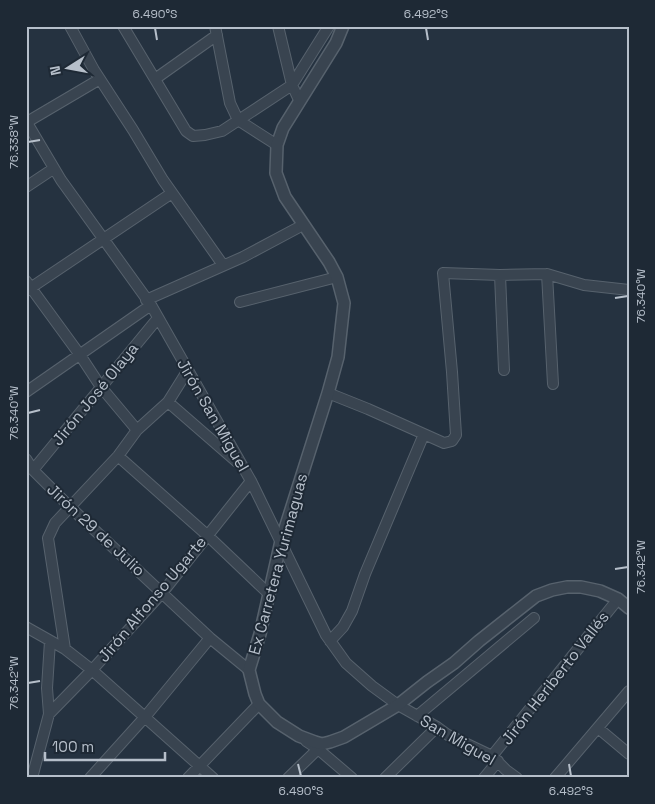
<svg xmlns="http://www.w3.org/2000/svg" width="655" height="804" font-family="'Space Grotesk',sans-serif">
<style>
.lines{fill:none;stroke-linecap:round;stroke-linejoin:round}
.minor-casing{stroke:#57626d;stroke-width:12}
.tertiary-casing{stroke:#57626d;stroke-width:14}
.minor{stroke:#394450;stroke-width:10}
.tertiary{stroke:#394450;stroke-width:11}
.ticks{fill:none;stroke:#b6bfca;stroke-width:2}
.labels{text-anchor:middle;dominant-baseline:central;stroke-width:4;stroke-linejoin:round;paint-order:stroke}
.street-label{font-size:16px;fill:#b6bfca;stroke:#1e2935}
.neatline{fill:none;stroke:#b6bfca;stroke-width:2}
.ticks-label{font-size:12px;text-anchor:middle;fill:#b6bfca}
</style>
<rect width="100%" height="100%" fill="#253240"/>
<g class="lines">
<defs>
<path id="minor" d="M70 26 94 70 133 130 163 180 223 265
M123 26 186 131 193 136 205 135 222 131 292 85 329 26
M215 26 230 103 238 120 277 145
M278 26 292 85 299 100
M155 79 217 35
M26 121 61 180 151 305 251 481 326 635 346 663 372 686 398 705 437 727 448 735 492 756 506 770 517 778
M27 122 100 79
M26 187 53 169
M547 274 553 384
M500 275 504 370
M26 281 80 355 101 387 137 430
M26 291 172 193
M146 300 243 257 303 225
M240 302 337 277
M26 392 151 305
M328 393 368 409 444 443 452 441 456 435 452 372 443 273 500 275 547 274 584 285 629 290
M168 402 237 462
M118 456 207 535 269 594
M26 459 33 470 70 507 210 638 249 670
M33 470 158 318
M26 627 65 649 92 670 213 778
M330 641 343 627 352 611 365 574 424 434
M65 649 48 538 55 523 118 456 137 430 168 402 188 370
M49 714 92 670 162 593 251 481
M417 716 534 618
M598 728 629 754
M306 741 318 749 352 778
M492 756 618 599
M32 778 49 714 47 688 50 641
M90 778 145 717 210 638
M188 778 259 704
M288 778 318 749
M385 778 437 727
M484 778 498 761
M555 778 629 691"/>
<path id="tertiary" d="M343 26 336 43 283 128 277 145 276 173 285 197 329 262 337 277 344 303 338 357 328 393 281 541 260 634 249 670 255 694 259 704 277 722 299 736 315 742 322 744 330 742 344 737 398 705 427 682 454 663 479 641 536 596 552 590 567 587H581L600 591 618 599 629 608"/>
</defs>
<use href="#minor" class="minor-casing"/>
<use href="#tertiary" class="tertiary-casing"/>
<use href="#minor" class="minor"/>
<use href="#tertiary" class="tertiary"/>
</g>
<path class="ticks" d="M155 28 157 40M426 28 428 40M28 142 40 140M615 298 628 296M28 413 40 410M615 569 628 567M28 683 40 681M298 764 301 776M569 764 571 776"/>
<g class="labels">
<g class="street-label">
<text transform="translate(95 394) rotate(-51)">Jirón José Olaya</text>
<text transform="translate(213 415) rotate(60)">Jirón San Miguel</text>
<text transform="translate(96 530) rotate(43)">Jirón 29 de Julio</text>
<text transform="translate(278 564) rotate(-75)">Ex Carretera Yurimaguas</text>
<text transform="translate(152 599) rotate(-50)">Jirón Alfonso Ugarte</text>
<text transform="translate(555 678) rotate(-52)">Jirón Heriberto Vallés</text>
<text transform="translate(458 740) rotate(30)">San Miguel</text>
</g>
</g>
<rect width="655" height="804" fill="none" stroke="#1e2935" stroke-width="55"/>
<g transform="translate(68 68) rotate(259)" stroke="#1e2935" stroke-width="4" paint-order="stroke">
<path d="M0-4L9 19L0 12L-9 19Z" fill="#b6bfca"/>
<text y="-8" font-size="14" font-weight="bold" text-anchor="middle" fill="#b6bfca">N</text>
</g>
<path d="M45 752v8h120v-8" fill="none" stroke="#b6bfca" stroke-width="2.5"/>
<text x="52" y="752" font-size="15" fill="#b6bfca" stroke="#1e2935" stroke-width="4" paint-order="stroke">100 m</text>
<rect x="28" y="28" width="600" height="748" class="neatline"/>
<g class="ticks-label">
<text x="155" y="18">6.490°S</text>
<text x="426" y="18">6.492°S</text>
<text transform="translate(14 142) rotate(-90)" y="4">76.338°W</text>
<text transform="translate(641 296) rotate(-90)" y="4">76.340°W</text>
<text transform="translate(14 413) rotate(-90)" y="4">76.340°W</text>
<text transform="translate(641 567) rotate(-90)" y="4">76.342°W</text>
<text transform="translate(14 683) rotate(-90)" y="4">76.342°W</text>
<text x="301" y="795">6.490°S</text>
<text x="571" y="795">6.492°S</text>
</g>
</svg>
